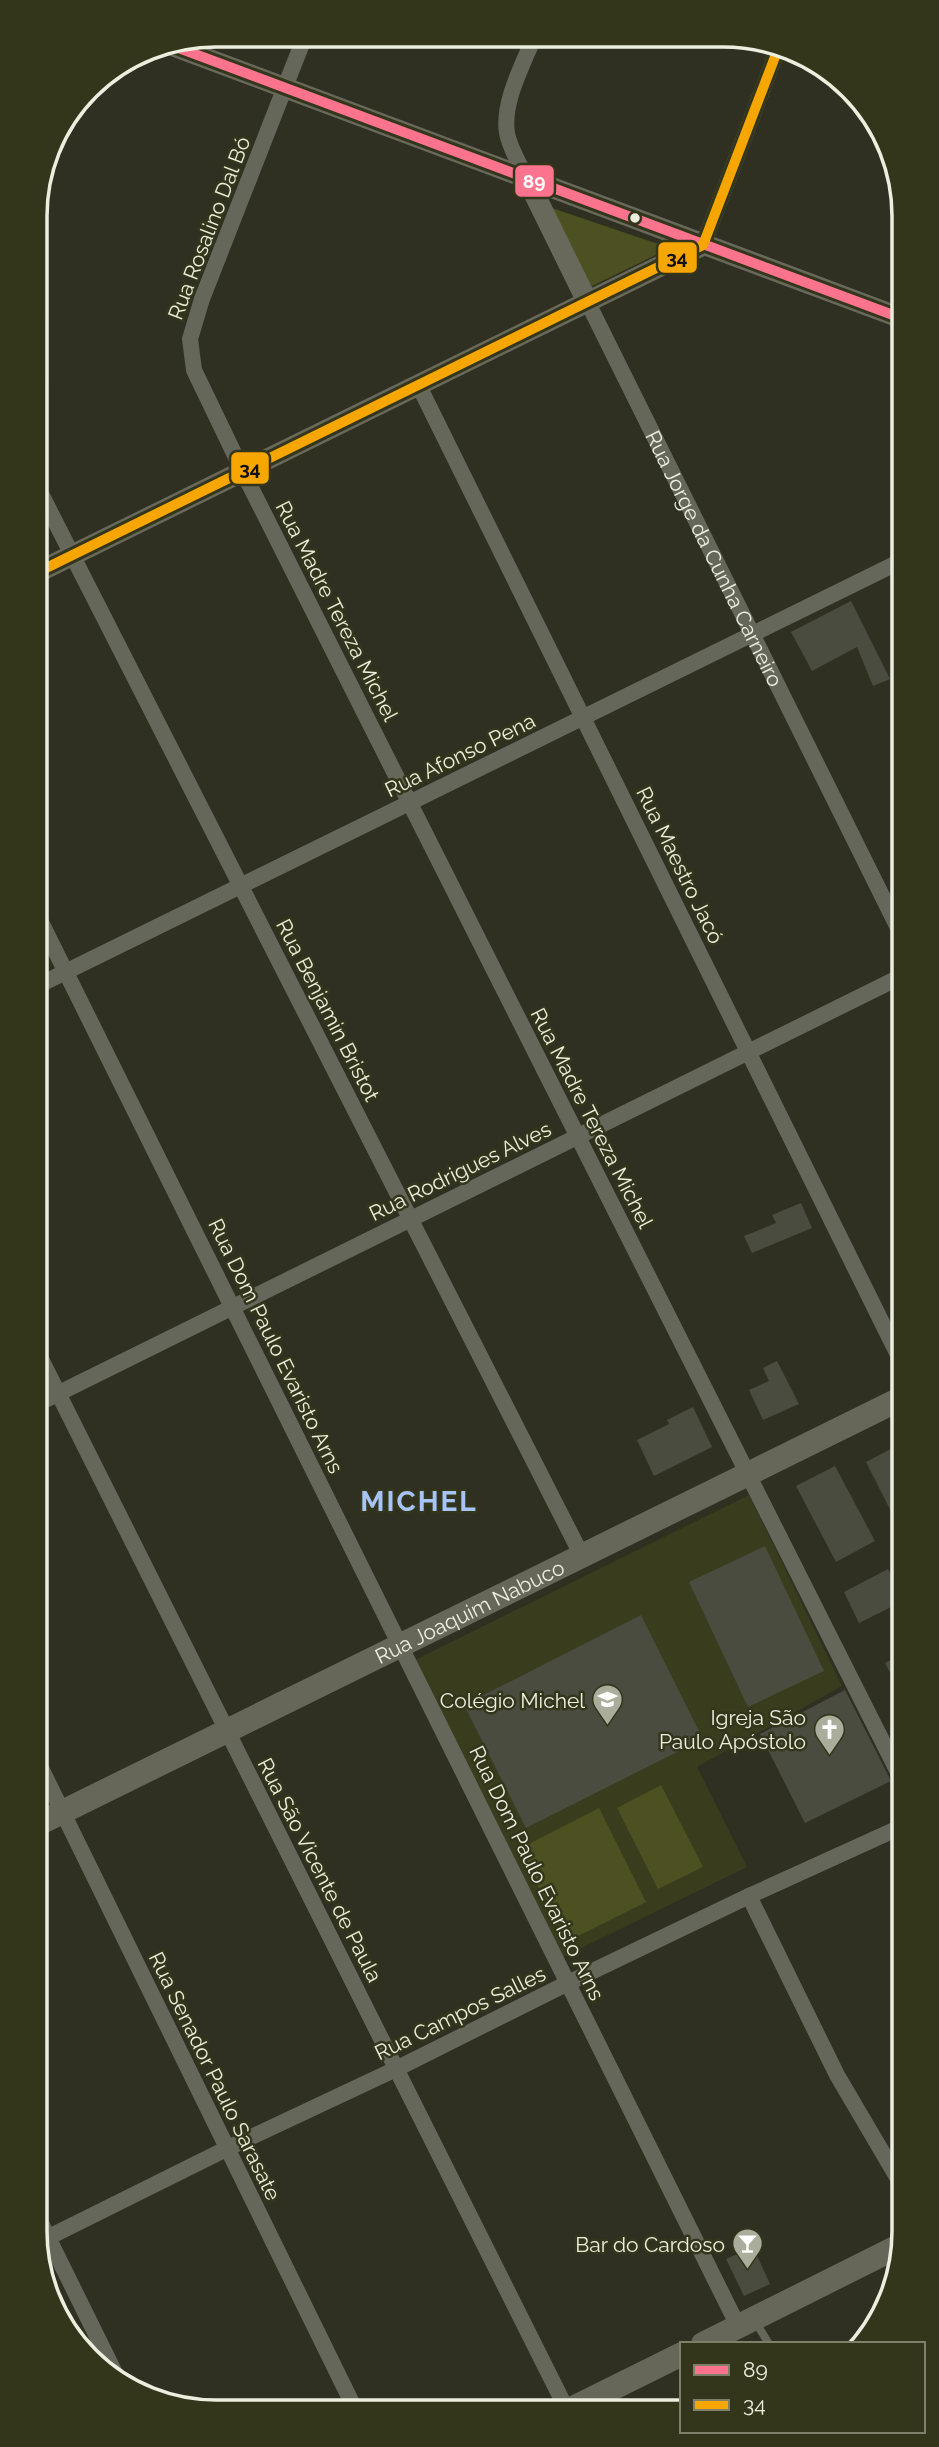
<svg xmlns="http://www.w3.org/2000/svg" width="939" height="2447" font-family="Raleway,sans-serif">
<style>
.built{fill:#3a3c1e}
.green{fill:#4d5021}
.building{fill:#4a4c3f}
.lines{fill:none;stroke-linecap:round;stroke-linejoin:round}
.lane{stroke:#66675b;stroke-width:8}
.street{stroke:#66675b;stroke-width:16}
.secondary{stroke:#68695b;stroke-width:21}
.primary{stroke:#666758;stroke-width:24}
.bus-1-casing{stroke:#34361c;stroke-width:16}
.bus-2-casing{stroke:#34361c;stroke-width:16}
.bus-1{stroke:#fc738d;stroke-width:10}
.bus-2{stroke:#f7a600;stroke-width:10}
.bus-dot{fill:#eceede;stroke:#34361c;stroke-width:2.5}
.labels{text-anchor:middle;dominant-baseline:central;stroke-width:5;stroke-linejoin:round;paint-order:stroke}
.street-label{font-size:21px;fill:#eceede;stroke:#34361c}
.poi-label{font-size:21px;fill:#eceede;stroke:#34361c;text-anchor:end}
.district-label{font-size:28px;font-weight:bold;letter-spacing:2px;fill:#a7c4f8;stroke:#34361c}
.rim{fill:none;stroke:#eceede;stroke-width:3.5}
.line-badge{stroke:#34361c;stroke-width:2.5}
.badge-label{font-size:19px;text-anchor:middle;font-weight:bold;fill:#fff}
.pale-badge-label{font-size:19px;text-anchor:middle;font-weight:bold;fill:#111}
</style>
<rect width="100%" height="100%" fill="#2f3022"/>
<path class="built" d="M749 1495 842 1686 697 1767 747 1867 563 1957 413 1661Z"/>
<path class="green" d="M546 206 670 248 586 289Z
M661 1785 703 1867 658 1889 617 1808Z
M599 1808 646 1902 566 1942 519 1849Z"/>
<path class="building" d="M851 601 890 679 873 686 857 647 812 671 791 632Z
M801 1203 812 1228 752 1253 744 1236 776 1223 772 1215Z
M777 1361 799 1404 763 1420 749 1390 769 1381 763 1368Z
M693 1407 712 1447 654 1476 637 1440 669 1424 667 1420Z
M902 1443 903 1535 866 1462Z
M835 1466 875 1541 836 1562 796 1486Z
M765 1546 824 1671 748 1707 689 1582Z
M888 1569 903 1597V1601L859 1623 844 1592Z
M641 1615 703 1739 526 1828 464 1705Z
M903 1654V1697L885 1663Z
M845 1690 891 1781 805 1823 760 1734Z
M753 2247 770 2284 744 2296 726 2259Z"/>
<g class="lines">
<path class="lane" d="M755 2321 769 2344"/>
<g class="street">
<path d="M305 36 202 299 190 339 194 370 243 472 903 1782"/>
<path d="M527 179C520 165 510 149 507 133 502 102 523 65 534 37"/>
<path d="M703 245 778 49"/>
<path id="s1" d="M588 303 902 936"/>
<path d="M419 386 902 1363"/>
<path d="M901 390 899 409 901 437"/>
<path d="M36 484 582 1556"/>
<path d="M36 912 738 2326"/>
<path d="M37 986 901 561"/>
<path d="M37 1351 566 2408"/>
<path d="M37 1404 902 976"/>
<path d="M38 1762 355 2409"/>
<path d="M749 1896 837 2075 904 2189"/>
<path d="M38 2217 115 2373"/>
<path d="M39 2242 228 2148 396 2069 568 1983 749 1896 903 1826"/>
</g>
<path class="secondary" d="M168 44 901 318
M527 179 588 303
M36 573 703 245"/>
<g class="primary">
<path id="s2" d="M38 1824 902 1398"/>
<path d="M703 2344 903 2244"/>
<path d="M573 2408 682 2354"/>
</g>
<defs>
<path id="bus-1" d="M168 44 901 318"/>
<path id="bus-2" d="M36 573 703 245 778 49"/>
</defs>
<use href="#bus-1" class="bus-1-casing"/>
<use href="#bus-2" class="bus-2-casing"/>
<use href="#bus-1" class="bus-1"/>
<use href="#bus-2" class="bus-2"/>
</g>
<defs>
<symbol id="school-pin" viewBox="-11 -11 22 30"><path d="M0 17L-7.5 6A9.5 9.5 0 1 1 7.5 6Z" fill="#aaac9c" stroke="#34361c"/><path d="M0-5L7-2L0 1L-7-2ZM-4 1L0 2.5L4 1V4Q0 6-4 4Z" fill="#fff"/></symbol>
<symbol id="church-pin" viewBox="-11 -11 22 30"><path d="M0 17L-7.5 6A9.5 9.5 0 1 1 7.5 6Z" fill="#aaac9c" stroke="#34361c"/><path d="M-1.2-6h2.4v3.5h3.3v2.4h-3.3V6h-2.4V-.1h-3.3v-2.4h3.3Z" fill="#fff"/></symbol>
<symbol id="bar-pin" viewBox="-11 -11 22 30"><path d="M0 17L-7.5 6A9.5 9.5 0 1 1 7.5 6Z" fill="#aaac9c" stroke="#34361c"/><path d="M-6-5H6L.8 .8V4.5H3.5V6h-7V4.5H-.8V.8Z" fill="#fff"/></symbol>
</defs>
<g fill-rule="evenodd">
<use href="#school-pin" x="590" y="1682" width="35" height="47"/>
<use href="#church-pin" x="812" y="1712" width="35" height="47"/>
<use href="#bar-pin" x="730" y="2226" width="35" height="47"/>
</g>
<circle class="bus-dot" cx="635" cy="218" r="6"/>
<g class="labels">
<g class="street-label">
<text transform="translate(209 228) rotate(-69)">Rua Rosalino Dal Bó</text>
<text stroke="none"><textPath href="#s1" startOffset="285">Rua Jorge da Cunha Carneiro</textPath></text>
<text transform="translate(337 611) rotate(63)">Rua Madre Tereza Michel</text>
<text transform="translate(460 755) rotate(-26)">Rua Afonso Pena</text>
<text transform="translate(680 865) rotate(64)">Rua Maestro Jacó</text>
<text transform="translate(328 1010) rotate(63)">Rua Benjamin Bristot</text>
<text transform="translate(592 1118) rotate(63)">Rua Madre Tereza Michel</text>
<text transform="translate(460 1171) rotate(-26)">Rua Rodrigues Alves</text>
<text transform="translate(276 1346) rotate(64)">Rua Dom Paulo Evaristo Arns</text>
<text stroke="none"><textPath href="#s2" startOffset="481">Rua Joaquim Nabuco</textPath></text>
<text transform="translate(320 1870) rotate(63)">Rua São Vicente de Paula</text>
<text transform="translate(537 1873) rotate(64)">Rua Dom Paulo Evaristo Arns</text>
<text transform="translate(460 2013) rotate(-26)">Rua Campos Salles</text>
<text transform="translate(215 2076) rotate(64)">Rua Senador Paulo Sarasate</text>
</g>
<g class="poi-label">
<text x="585" y="1700">Colégio Michel</text>
<text x="806" y="1717">Igreja São<tspan x="806" dy="24">Paulo Apóstolo</tspan></text>
<text x="725" y="2244">Bar do Cardoso</text>
</g>
<g class="district-label">
<text x="419" y="1501">MICHEL</text>
</g>
</g>
<path d="M0 0H939V2447H0ZM216 47H723A169 169 0 0 1 892 216V2231A169 169 0 0 1 723 2400H216A169 169 0 0 1 47 2231V216A169 169 0 0 1 216 47Z" fill="#34361c" fill-rule="evenodd"/>
<path class="rim" d="M216 47H723A169 169 0 0 1 892 216V2231A169 169 0 0 1 723 2400H216A169 169 0 0 1 47 2231V216A169 169 0 0 1 216 47Z"/>
<g class="line-badge">
<rect x="514" y="164" width="41" height="34" rx="7" fill="#fc738d"/>
<rect x="657" y="241" width="41" height="33" rx="7" fill="#f7a600"/>
<rect x="230" y="451" width="40" height="34" rx="7" fill="#f7a600"/>
</g>
<g class="badge-label">
<text x="534" y="188">89</text>
</g>
<g class="pale-badge-label">
<text x="677" y="264">34</text>
<text x="250" y="475">34</text>
</g>
<rect x="680" y="2342" width="245" height="91" fill="#34361c" stroke="#7e806a" stroke-width="2"/>
<rect x="694" y="2365" width="35" height="10" fill="#fc738d" stroke="#7e806a" stroke-width="2"/>
<text x="743" y="2377" font-size="21" fill="#eceede">89</text>
<rect x="694" y="2400" width="35" height="10" fill="#f7a600" stroke="#7e806a" stroke-width="2"/>
<text x="743" y="2412" font-size="21" fill="#eceede">34</text>
</svg>
